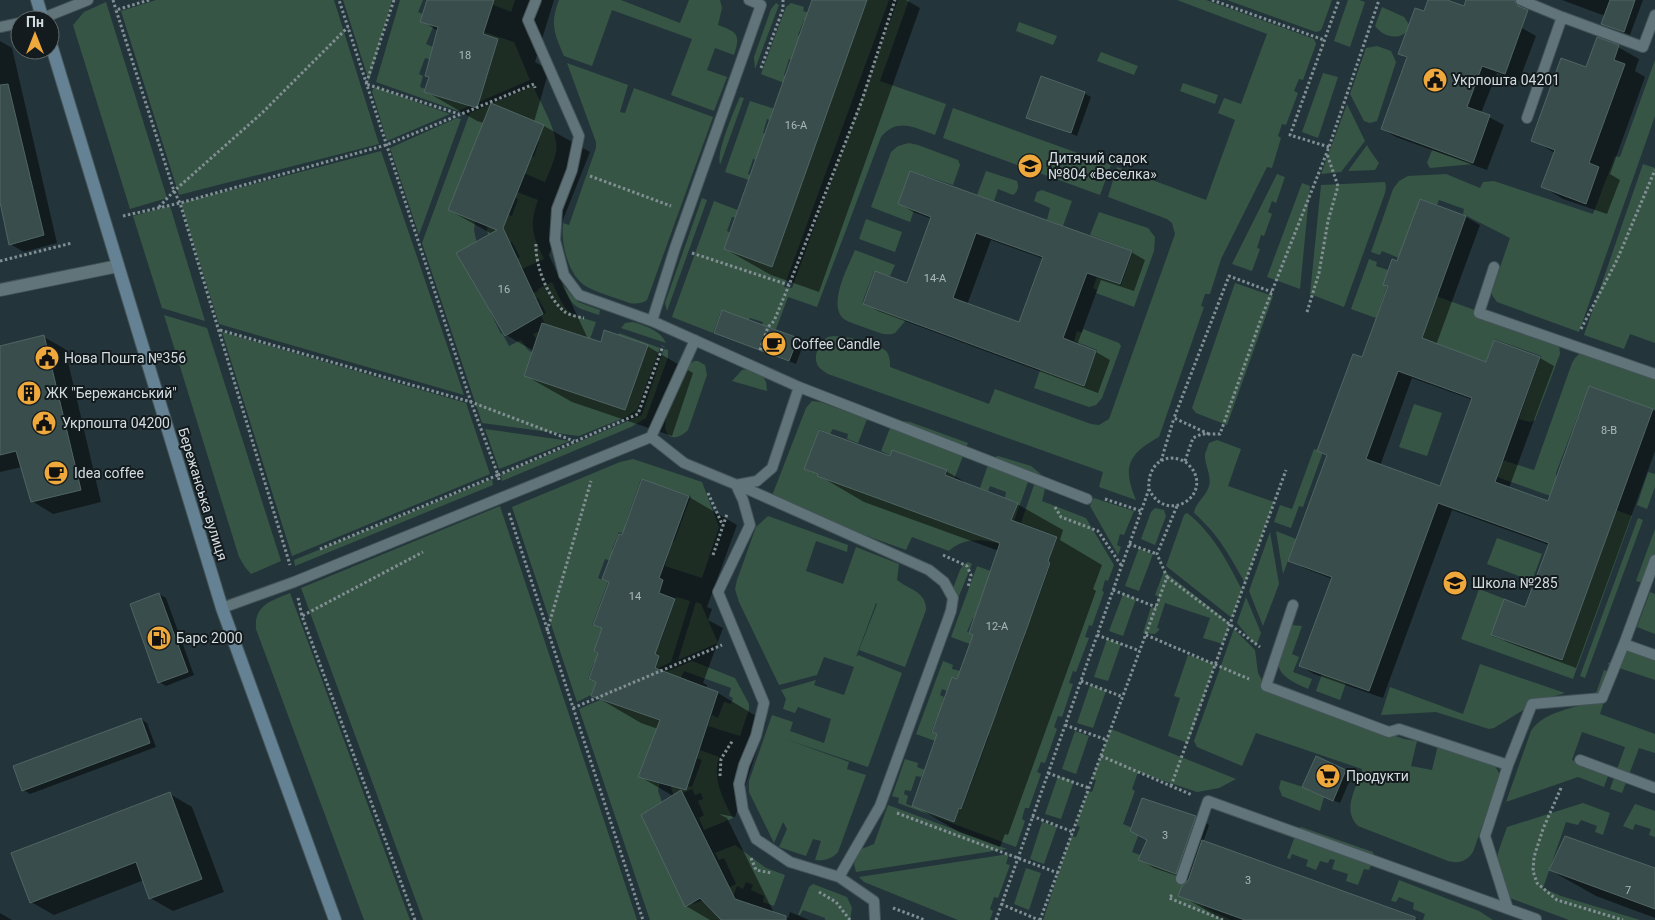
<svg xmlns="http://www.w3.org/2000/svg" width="1655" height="920" font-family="Roboto,sans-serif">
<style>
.green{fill:#375545}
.shadow{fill:#0007;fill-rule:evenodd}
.building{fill:#394e4c;stroke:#506563;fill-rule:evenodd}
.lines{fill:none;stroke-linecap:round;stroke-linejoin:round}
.lane-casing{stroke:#435357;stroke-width:12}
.street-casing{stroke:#435357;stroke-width:14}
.secondary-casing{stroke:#435357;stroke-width:14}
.path{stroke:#829095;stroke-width:3;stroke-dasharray:2.5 2.5;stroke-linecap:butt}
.lane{stroke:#60747a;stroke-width:10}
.street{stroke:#60747a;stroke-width:12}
.secondary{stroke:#648294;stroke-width:12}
.labels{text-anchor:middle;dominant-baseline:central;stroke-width:4;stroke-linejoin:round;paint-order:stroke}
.number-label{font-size:11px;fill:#acb9bc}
.poi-label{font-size:14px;fill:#d3dde1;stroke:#141b1e;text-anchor:start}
.street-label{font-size:14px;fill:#d3dde1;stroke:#141b1e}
</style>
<rect width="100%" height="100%" fill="#23353b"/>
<path class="green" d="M156 0H334L379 144 179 195 121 11Z
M343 0H392L369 81Z
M400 0H423L418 12 436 20 426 44 433 47 429 59 425 58 419 74 423 76 420 87 460 102 484 32 514 42 530 80 458 111 376 82Z
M481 0H515L511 12Z
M559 0H621L680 23 689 0H720L722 8 718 25C737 32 741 34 734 55L715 48 707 70 727 77 714 111 671 95 692 39 612 10 592 66 564 56C554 33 550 24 559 0Z
M862 0H889L784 287 792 288 898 0H909L880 81 946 104 935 135C915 128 898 117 881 137L817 307 788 297 776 329 771 328 762 352 754 347 763 322 750 318 741 342 735 315 721 311 713 333 672 317 714 201 740 211 737 218 732 217 727 231 732 234Z
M1177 0H1206L1314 39 1316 44 1303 80 1299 79 1294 91 1298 93 1286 125 1282 124 1278 136 1281 138 1272 168 1267 167 1221 259 1210 294H1205L1201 306 1204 307 1159 437C1128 454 1122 467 1136 500L1099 487 1103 472 828 374C824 371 819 369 817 364 813 355 820 341 828 337 839 333 881 344 887 352 890 357 890 362 890 367L989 404 995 389 1091 424 1099 425 1109 419 1175 234 1172 223 1167 219 1108 197 1117 167 1206 200 1235 120 1218 113 1224 98 1241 104 1267 34Z
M1227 0H1332L1322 28 1320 31 1316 32Z
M1348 0H1359L1365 2 1350 47 1334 41Z
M106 2 167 198 130 209 73 25 84 12Z
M776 3 779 5 755 69 754 57 771 9Z
M791 3 804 7 803 11 813 14 810 22 804 20 798 35 804 37 795 61 789 59 784 75 790 77 787 84 761 74 786 7Z
M1382 7 1404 17 1410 26C1403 42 1384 38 1375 26Z
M1019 22 1057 36 1053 45 1016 31Z
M1377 46 1391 51 1396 62 1377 121 1370 123 1364 121 1350 94 1366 48Z
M1101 52 1138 66 1134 75 1097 61Z
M1655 60V116L1579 332 1497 302 1492 295V291L1510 238 1463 214 1464 209 1439 200 1437 205 1420 199 1399 258 1382 251 1380 255 1371 252 1393 189 1399 181 1408 176 1446 174 1480 188 1483 182 1494 181 1593 214 1615 156 1620 157Z
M567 63 628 85 620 112 625 113 634 88 713 117 647 300C641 304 636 304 629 303 617 298 594 292 584 285 567 272 561 243 563 223L569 225 596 148V142Z
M1323 73 1338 77 1318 138 1302 132Z
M1183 83 1218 95 1215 104 1180 91Z
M533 86C540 102 560 135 556 152 554 162 549 172 545 182L521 172 527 155 534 157 539 141 533 139 476 215 474 230 477 244 467 263 501 334 502 333 509 346 521 340 528 350 542 358 612 353 619 333 660 348 637 410 626 417 579 436 482 423 422 243 470 113Z
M375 87 450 114 387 141 372 91Z
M740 97 744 98 720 165C716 152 734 111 740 97Z
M750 101 778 110 774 121 767 119 763 133 768 135 759 161 753 159 748 174 754 177 752 181 725 172Z
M1347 104 1365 141 1341 172 1321 174Z
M953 108 1111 165 1100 195 943 138Z
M457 118 461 119 419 235 390 148Z
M909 143 918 145 958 160 960 165 953 185 910 171 898 204 914 210 910 222 871 207 891 152 898 146Z
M1367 145 1371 152 1379 163 1375 170 1348 171Z
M1432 150 1473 164 1430 168 1427 163Z
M381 151 464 395 219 324 181 203Z
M1643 164 1655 168V343L1630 334 1624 349 1584 335Z
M986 171 1017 181C1019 186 1018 192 1013 195L998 189 994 201 977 195Z
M1277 174 1285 177 1276 203 1272 201 1268 212 1272 214 1264 236 1261 235 1257 248 1260 249 1252 271 1232 264Z
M1385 182 1386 187 1385 193 1344 307 1310 294 1321 185Z
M1302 183 1310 186 1300 289 1267 277Z
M1042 190 1072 201 1063 226 1047 220 1050 208 1034 201 1037 192Z
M514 191 538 200C529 225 532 235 544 259L520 270 515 260 520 257 512 242 507 244 489 239 487 230 488 221 506 214 512 216 518 199 512 197Z
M702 198 707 200 667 311 665 303Z
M170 206 205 321 162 308 133 216Z
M1099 212 1148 228 1155 237 1154 251 1134 307 1096 293 1097 290 1093 288 1097 277 1121 285 1133 251 1090 235Z
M866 219 902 232 895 252 859 239Z
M855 250 895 265 890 276 874 271 862 303 906 320 895 333C886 337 875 331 866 328 859 325 850 323 844 319 827 305 848 267 855 250Z
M1369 259 1377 262 1376 266 1388 270 1383 285 1387 286 1376 318 1351 309Z
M552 282C566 312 563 312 596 322L588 345 537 341 533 334 547 328 541 316 546 313 538 298 533 300 531 294 538 291V289Z
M561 283 578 302 600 310 599 315C572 306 574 308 561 283Z
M1235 283 1273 296 1227 425 1196 413 1192 408Z
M1436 296 1549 337 1559 345 1560 354 1535 420 1530 422 1519 419 1541 356 1494 339 1486 362 1420 338Z
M164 315 207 328 281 561 251 574 245 567 239 557Z
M633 322C646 326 660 330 666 343L621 328 625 323Z
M1083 329 1119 343 1121 346 1102 398 1096 405 1089 407 1034 388 1040 370 1084 386 1097 350 1074 341 1077 331 1082 333Z
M222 332 466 403 490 474 292 556Z
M664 349 668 350V357L646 418 631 427 502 481 501 475 642 415Z
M1581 352 1655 376V410L1589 386 1556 473V498L1497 477 1502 460 1534 470 1572 363 1575 358Z
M694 361H698L705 365 707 375 688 430C675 443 662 438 666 419L686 367Z
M748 369 761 373 766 382 767 391 732 381 742 370Z
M812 401 820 402 867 419 858 443 847 439 848 434 833 429 830 434 819 429 804 469 818 474 817 476 889 502 991 536 1005 546C988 539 964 536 949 551L912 537 906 550 770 501 806 408Z
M1414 404 1442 413 1427 456 1399 447Z
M902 421 910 422 968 443 966 448 896 423Z
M890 428 963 456 954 479 946 475 948 471 892 450 890 455 881 451Z
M485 429 570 441 499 469Z
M1217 440 1241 449 1228 486 1274 502 1245 583C1229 555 1219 535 1194 513 1195 503 1206 497 1209 486 1212 475 1204 464 1205 454 1206 451 1208 446 1209 443Z
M1314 449 1323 452 1303 507 1299 506 1291 528 1274 522 1280 505 1292 509Z
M998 456 1031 466 1042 475 993 458Z
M633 459 702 482 719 527 702 578 665 566 669 551 666 550 669 541 674 542 691 496 641 479 625 525 628 526 625 535 619 532 612 549 619 552 615 562 605 559 598 578 608 582 592 625 607 630 599 635 594 652 604 656 601 664 594 662 588 679 596 682 591 695 577 702 512 507 620 462Z
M988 465 1029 479 1014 521 1011 520 1017 502 1005 498 1006 492 990 486 988 491 980 488Z
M1648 472 1655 474V487L1647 509 1637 505Z
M492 479 493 485 295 566 294 560Z
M1035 482 1046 485 1042 501 1086 518 1114 565 1108 581 1105 580 1102 591 1104 592 1092 626 1089 625 1085 637 1089 638 1076 672 1073 671 1069 683 1073 684 1062 717 1058 716 1054 727 1057 729 1045 763 1041 762 1037 772 1041 774 1029 808H1025L1022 819 1025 821 1016 847 898 803 899 798 892 796 905 759 918 763 917 767 925 770 921 777 916 776 911 791 905 790 904 794 908 796 906 804 954 821 959 809H962L989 736 986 734 995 709 998 710 1025 636 1022 634 1030 610H1034L1051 563 1048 561 1058 537 1021 523Z
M1094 498 1134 511 1124 535 1120 534 1117 545 1121 547 1118 555 1090 506Z
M500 506 637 920H423L301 588Z
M1155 508 1164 510 1166 516 1155 545 1141 539 1151 512Z
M1616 510 1632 516 1573 679 1461 639 1479 589 1505 599 1491 636 1562 661Z
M1187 513C1213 533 1227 561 1242 590L1232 618 1166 566 1184 515Z
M768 516 848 545 847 552 816 541 806 571 843 584 856 547 899 564 897 580C908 589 927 592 926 610L905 667 859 650 877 604 876 603 856 657 858 655 902 673 868 767 785 739 849 762 847 769 866 775 838 852C832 859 824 861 815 860L821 841 813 839 806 856 779 847 787 829 783 822 774 843 749 792V781L772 715 793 722 790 731 824 743 831 719 798 707 795 713 783 709 786 699 781 690 816 680 814 685 844 695 854 667 824 657 817 675 779 685 739 602 735 589 737 580 756 527Z
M1638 518 1643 520 1585 678 1580 676Z
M1655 529V561L1647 584 1636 581Z
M1276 531 1296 539 1283 574Z
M1270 532 1279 584 1263 626 1249 591Z
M1497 538 1542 554 1532 581 1487 564Z
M1139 548 1153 554 1139 591 1125 586Z
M968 562 972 564 944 633 942 622 944 612 960 570 964 564Z
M977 566 996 573 978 619 973 618 967 632 973 635 970 644 951 637Z
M1164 571 1230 623 1223 644 1203 638 1210 618 1165 603 1157 628 1160 629 1155 634 1143 633 1151 607 1155 608 1159 597 1155 595Z
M1650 592 1655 594V634L1637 627Z
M290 593 410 920H364L256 629C254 605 271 601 290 593Z
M1123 594 1136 599 1123 636 1109 631Z
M676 597 690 601 671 662 654 670 659 656 649 651 653 641 660 643Z
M1246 597 1261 633 1256 646 1237 623Z
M696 602 701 604 718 643 678 660Z
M1292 625 1302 626 1292 654 1299 657 1293 672 1312 679 1308 689C1268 672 1276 663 1287 627Z
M1234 629 1255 650 1258 673 1263 682 1357 722 1404 739 1417 741 1411 766 1432 770 1438 745 1493 763 1499 773V778L1473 852C1467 861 1459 864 1448 861L1358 826C1341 809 1357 788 1362 769L1256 733 1242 766 1197 747 1194 741Z
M1107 639 1121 644 1108 681 1094 677Z
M1633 648 1655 656V680L1607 664Z
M1188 655 1215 664 1188 743 1168 736 1180 698 1174 696Z
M692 661 735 678 749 704V709L740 736 708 726 712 715 718 718 724 702 731 704 733 698 729 696 731 688 684 671 678 684 661 776 658 791 662 802 648 810 693 904 706 899 724 920H650L579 709 600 700 630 709 645 681Z
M943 661 953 665 952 669 960 671 957 678 952 677 947 691 942 689 940 695 944 697 942 703 948 705 943 719 937 717 931 732 937 734 935 741 916 734Z
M1480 664 1565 693 1544 699 1525 709 1494 728 1489 729 1436 712 1381 715 1390 687 1463 714Z
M1604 670 1613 673 1600 714 1655 734V753L1639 748 1622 793 1610 789 1625 747 1582 732 1572 760 1609 773 1604 787 1578 777 1506 802 1531 731C1543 712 1573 708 1593 702Z
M1322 674 1346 683 1340 700 1316 691Z
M1090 685 1106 691 1093 728 1077 723Z
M1111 729 1236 779 1219 788 1197 792 1138 772 1132 789 1135 791 1123 824 1140 831 1132 852 1172 867 1173 865 1190 871C1177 900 1210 910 1231 920H1043L1071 836 1076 837 1080 827 1076 825 1088 791 1092 792 1096 780 1092 779Z
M1075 731 1089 736 1076 774 1062 769Z
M700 750 719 757C712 779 723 799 733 818L704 830 699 818 704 815 698 801 703 799 701 793 695 795 692 789 674 797 671 787 673 781 692 787 702 760 697 758Z
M1058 776 1074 781 1061 819 1045 814Z
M1281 780 1325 794 1320 811 1282 796 1279 788Z
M1583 803 1610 813 1603 835 1595 832 1597 826 1581 820 1578 825 1566 822 1543 888 1561 896 1640 920H1569L1507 897C1503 895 1499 894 1497 890 1487 875 1502 843 1507 827Z
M1635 804 1655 811V837L1649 835 1651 829 1635 824 1633 830 1623 826Z
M888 805 1007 849 856 872 854 864 859 850 874 844Z
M1042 822 1057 827 1044 864 1030 859Z
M1301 827 1370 851 1373 852 1374 857 1297 830Z
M1295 836 1372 863 1369 870 1364 869 1358 885 1346 881 1348 874 1332 869 1335 860 1330 859 1328 863 1320 861 1316 870 1306 866 1308 860 1292 854 1290 859 1287 858Z
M735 845 766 868 785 875 774 906 763 902 764 896 751 890 753 885 746 882 743 889 737 886 730 904 718 893 736 884 724 858 719 860 715 853Z
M1009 854 1006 864 1010 865 998 898 994 897 990 909 993 911 990 920H958L864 882 859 877Z
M1026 868 1041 873 1029 910 1014 904Z
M1399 880 1479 911 1493 920H1423L1425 914 1413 909 1414 903 1399 897 1396 902 1391 901Z
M813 884 847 897 852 908 850 920H825V918L803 910 800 915H798L809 887Z"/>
<path class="shadow" d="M429 0H554L535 62 549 70 534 122 544 126 590 152 549 255 588 339 601 344 647 346 693 373 672 436 572 402 526 376 534 351 506 335 492 234 449 210 484 123 477 121 425 91 430 77 438 31 422 21Z
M814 0H906L920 8 819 292 771 275 725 249Z
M1429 0H1444L1522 28 1536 36 1519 81 1497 73 1481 113 1504 125 1487 170 1396 137 1382 129 1408 59 1399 54 1425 12Z
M1562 0H1643L1630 35 1603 24 1605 16Z
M0 41 12 48 57 243 24 252 10 244 0 198Z
M1618 47 1639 59 1635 71 1645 77 1610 174 1620 180 1607 214 1563 199 1543 187 1555 153 1532 140 1587 69Z
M1084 93 1091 97 1077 136 1028 117Z
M1420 201 1466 217 1480 225 1436 345 1487 363 1540 358 1554 366 1509 488 1549 502 1590 387 1655 411V451L1576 668 1507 642 1493 634 1526 608 1549 545 1452 510 1383 698 1314 674 1300 666 1332 579 1304 568 1290 560 1328 456 1319 451 1363 359 1389 287 1385 284 1398 263ZM1412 378 1473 400 1441 488 1380 466Z
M900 204 1131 252 1145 260 1134 291 1101 280 1077 345 1096 352 1110 360 1098 393 878 311 864 303 908 284 932 219 913 212ZM991 240 1044 259 1020 324 967 305Z
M722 312 804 343 796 364 715 333Z
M44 337 65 349 101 502 53 514 32 501 22 467 0 472V347Z
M890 457 946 471 975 488 1017 504 1063 530 1060 540 1102 565 1093 589 1096 591 1070 663 1008 835 1005 834 1000 847 959 832 913 805 975 635 999 551 864 502 806 468Z
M643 481 689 497 737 525 707 607 712 609 708 620 723 628 703 683 707 685 706 689 718 693 766 722 735 817 719 814 727 818 774 913 788 918 790 912 809 920H710L686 906 673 796 639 776 658 729 641 723 593 695 597 683 590 679 599 653 603 629 595 624Z
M159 594 166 598 194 675 166 686 159 682Z
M141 719 147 723 156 747 30 794 23 790Z
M1316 758 1352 775 1340 803 1310 791Z
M170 794 192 807 224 892 173 911 150 898 144 880 54 915 31 902Z
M1195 817 1209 825 1203 842 1418 920H1223L1180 895 1189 880 1154 868 1140 860Z
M1655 869V918L1596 896 1550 870Z
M0 913 12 920H0Z"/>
<path class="building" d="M427 0H494L483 34 498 39 477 108 424 92 429 77 425 76 438 27 420 22Z
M812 0H867L772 267 724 249Z
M1428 0H1447L1464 6 1466 0H1514L1518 6 1528 10 1505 74 1482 66 1467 107 1490 115 1473 163 1381 129 1407 57 1398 54 1415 8 1424 11Z
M1610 0H1635L1624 32 1601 24Z
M1597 37 1619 45 1614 60 1625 64 1589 163 1599 167 1586 204 1541 187 1555 150 1531 141 1561 58 1586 67Z
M1041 76 1085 92 1071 133 1026 118Z
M8 84 44 235 9 245 0 202V85Z
M491 103 544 125 503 228 543 314 505 336 456 253 497 230 448 210Z
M910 171 1132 251 1120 284 1087 273 1063 338 1096 351 1084 386 863 304 875 271 907 283 931 217 898 204ZM976 233 1043 257 1019 322 953 298Z
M1420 199 1466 216 1422 338 1486 362 1494 340 1540 357 1495 482 1548 501 1589 386 1653 409 1562 660 1491 635 1504 599 1525 607 1549 543 1438 503 1369 691 1299 666 1332 577 1288 561 1327 455 1317 451 1353 354 1362 357 1388 286 1383 285 1392 259 1397 261ZM1398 371 1472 398 1440 486 1366 459Z
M722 310 798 338 789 361 714 333Z
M542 323 601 342 604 330 648 345 625 410 524 376Z
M44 335 81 490 31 502 16 451 0 455V346Z
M819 430 890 456 892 450 947 470 945 475 1018 503 1011 520 1057 537 1048 561 1050 563 1024 636 961 809 959 808 954 822 912 806 937 734 932 732 952 677 957 679 973 635 969 633 1000 543 817 476 818 474 804 469Z
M642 479 689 496 659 578 663 580 659 593 675 599 655 654 659 656 655 668 718 692 686 790 638 777 660 720 591 696 596 682 589 679 598 653 594 651 602 628 593 625 609 582 602 579 619 534 622 535Z
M159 593 188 672 158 683 130 604Z
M141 718 150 743 22 791 13 766Z
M1316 756 1346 770 1333 801 1302 787Z
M681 790 735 899 786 916V920H721L700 898 685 907 641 815Z
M170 792 202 879 149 899 136 862 30 903 11 853Z
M1142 798 1196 816 1176 874 1138 860 1147 840 1130 831Z
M1565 836 1655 868V909L1549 870Z
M1202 840 1415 917V920H1245L1178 896 1182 886 1188 881Z"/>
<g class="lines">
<defs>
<path id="lane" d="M536 0 528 20 579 136 572 170 557 209 555 240 564 275 579 295 652 321
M749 0 761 5 675 248 652 321 799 387 1087 499
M1521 0 1562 17 1643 47 1655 15
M34 20 43 18 88 0
M0 27 20 23
M1527 118 1562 17
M1494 267 1479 313 1655 374
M799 387 772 468 757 481 736 485 743 500 750 525 718 592 764 703 756 736 744 765 739 784 743 810 756 839 790 862 839 877 874 901 875 920
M651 437 684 463 754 492 929 570 944 582 953 598 951 611 880 806 839 877
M1655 560 1624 644 1655 655
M1293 605 1266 686 1389 732 1399 729 1508 765 1485 836 1508 909
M222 608 294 582 651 437 695 340
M1580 760 1655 788
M1508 765 1532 704 1602 698 1624 644
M1181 879 1208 801 1536 919V920"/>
<path id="street" d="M0 290 118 266"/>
<path id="secondary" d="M37 0 43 20
M50 41 222 608 335 920"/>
</defs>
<use href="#lane" class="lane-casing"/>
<use href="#street" class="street-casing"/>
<use href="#secondary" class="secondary-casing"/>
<path class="path" d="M113 0 116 10
M149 0 116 10 174 191 180 203 290 565
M394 0 366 84 459 114
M1212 0 1324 40
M761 68 783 9V0
M1329 147 1290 135 1339 0
M590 176 671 206
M159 207 174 191 262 113 348 27
M123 216 180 203 386 145 534 84 535 88
M536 244C535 265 548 299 565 312 569 315 578 317 584 318
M692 253 789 285 861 103 895 0
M0 261 72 243
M1307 312 1319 273 1328 221 1338 186 1327 154
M1581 329 1617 260 1655 170
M220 330 471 402 574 441
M760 350 768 327 774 321 789 285
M1209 434 1174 418 1229 276 1272 292
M1161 461 1174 418
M1185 461 1193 438 1202 434H1220L1261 319 1329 147 1379 0
M499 480 498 475 638 414 663 346
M708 493 723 526
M1105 499 1141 511
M1055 507 1061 517 1098 531 1121 565
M509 513 643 920
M1129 544 1157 554
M320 549 498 475 471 402 339 0
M713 555 727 514
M943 555 967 566 971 575 968 587
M1167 577 1260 647
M1113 590 1156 607
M298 598 302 616
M547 631 591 481
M1097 635 1140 651
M1146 635 1249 679
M1081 681 1123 697
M573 708 722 645
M1065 725 1107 740
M1101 756 1192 795
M1048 773 1089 788
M720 776 721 759 733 740
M1171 786 1286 470
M1561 788 1543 829 1534 857 1533 871 1537 883 1557 900 1623 920
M897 813 1058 873
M1032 816 1073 832
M751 858 756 870 771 873
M819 892 836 902 850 920
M1172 895 1169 898 1223 920
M1001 904 1039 920
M893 908 925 920
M415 920 302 616 423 552
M996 920 1149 489C1147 470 1160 452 1181 460 1186 461 1190 466 1193 470 1210 498 1165 524 1149 489
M1040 920 1167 577 1157 554 1177 506"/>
<use href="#lane" class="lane"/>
<use href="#street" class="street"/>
<use href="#secondary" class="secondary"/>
</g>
<defs>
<symbol id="civic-disc" viewBox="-11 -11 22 22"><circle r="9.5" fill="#eea83c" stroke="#141b1e"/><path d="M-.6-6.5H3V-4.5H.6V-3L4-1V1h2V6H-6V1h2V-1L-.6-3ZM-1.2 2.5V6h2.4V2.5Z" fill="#111"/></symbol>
<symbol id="school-disc" viewBox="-11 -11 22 22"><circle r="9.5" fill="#eea83c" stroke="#141b1e"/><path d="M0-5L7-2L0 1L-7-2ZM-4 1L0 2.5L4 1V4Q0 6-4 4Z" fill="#111"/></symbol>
<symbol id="cafe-disc" viewBox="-11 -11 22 22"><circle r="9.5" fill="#eea83c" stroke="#141b1e"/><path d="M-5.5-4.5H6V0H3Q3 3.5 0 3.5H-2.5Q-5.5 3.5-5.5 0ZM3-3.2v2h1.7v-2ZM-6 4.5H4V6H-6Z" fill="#111"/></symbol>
<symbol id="building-disc" viewBox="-11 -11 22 22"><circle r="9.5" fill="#eea83c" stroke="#141b1e"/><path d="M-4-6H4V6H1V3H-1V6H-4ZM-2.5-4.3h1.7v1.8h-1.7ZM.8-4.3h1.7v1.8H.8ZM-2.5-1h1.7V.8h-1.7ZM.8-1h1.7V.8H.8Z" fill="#111"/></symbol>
<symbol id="fuel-disc" viewBox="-11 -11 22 22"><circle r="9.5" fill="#eea83c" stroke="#141b1e"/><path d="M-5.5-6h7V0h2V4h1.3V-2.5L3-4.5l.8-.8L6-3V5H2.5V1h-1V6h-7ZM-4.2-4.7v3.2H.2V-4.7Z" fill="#111"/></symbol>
<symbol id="supermarket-disc" viewBox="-11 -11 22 22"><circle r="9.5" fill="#eea83c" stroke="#141b1e"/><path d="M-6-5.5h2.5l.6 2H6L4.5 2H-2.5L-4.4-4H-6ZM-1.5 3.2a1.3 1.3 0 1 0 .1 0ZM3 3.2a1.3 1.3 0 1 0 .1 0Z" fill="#111"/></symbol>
</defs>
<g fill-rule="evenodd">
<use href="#civic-disc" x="1421" y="66" width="28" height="28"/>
<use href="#school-disc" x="1016" y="152" width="28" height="28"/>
<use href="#cafe-disc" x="760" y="330" width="28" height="28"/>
<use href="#civic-disc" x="33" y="344" width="28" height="28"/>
<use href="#building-disc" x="15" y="379" width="28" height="28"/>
<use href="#civic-disc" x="30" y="409" width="28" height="28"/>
<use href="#cafe-disc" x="42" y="459" width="28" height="28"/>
<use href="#school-disc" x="1441" y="569" width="28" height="28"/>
<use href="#fuel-disc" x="145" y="624" width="28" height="28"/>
<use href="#supermarket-disc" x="1314" y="762" width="28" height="28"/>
</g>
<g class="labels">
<g class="number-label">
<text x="465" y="55">18</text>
<text x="796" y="125">16-А</text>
<text x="935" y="278">14-А</text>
<text x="504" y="289">16</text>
<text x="1609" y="430">8-В</text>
<text x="635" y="596">14</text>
<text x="997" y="626">12-А</text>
<text x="1165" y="835">3</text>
<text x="1248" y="880">3</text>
<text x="1628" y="890">7</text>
</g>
<g class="poi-label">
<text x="1452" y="80">Укрпошта 04201</text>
<text x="1048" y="158">Дитячий садок<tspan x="1048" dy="16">№804 «Веселка»</tspan></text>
<text x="792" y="344">Coffee Candle</text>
<text x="64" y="358">Нова Пошта №356</text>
<text x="46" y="393">ЖК "Бережанський"</text>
<text x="62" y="423">Укрпошта 04200</text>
<text x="74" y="473">Idea coffee</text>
<text x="1472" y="583">Школа №285</text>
<text x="176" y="638">Барс 2000</text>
<text x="1346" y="776">Продукти</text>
</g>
<g class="street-label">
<text transform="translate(203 494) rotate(73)">Бережанська вулиця</text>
</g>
</g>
<g transform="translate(35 35)"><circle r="24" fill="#141b1e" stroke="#60696c"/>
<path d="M0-4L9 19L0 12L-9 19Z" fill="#eea83c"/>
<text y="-8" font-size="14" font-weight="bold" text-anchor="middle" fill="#d3dde1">Пн</text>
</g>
</svg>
